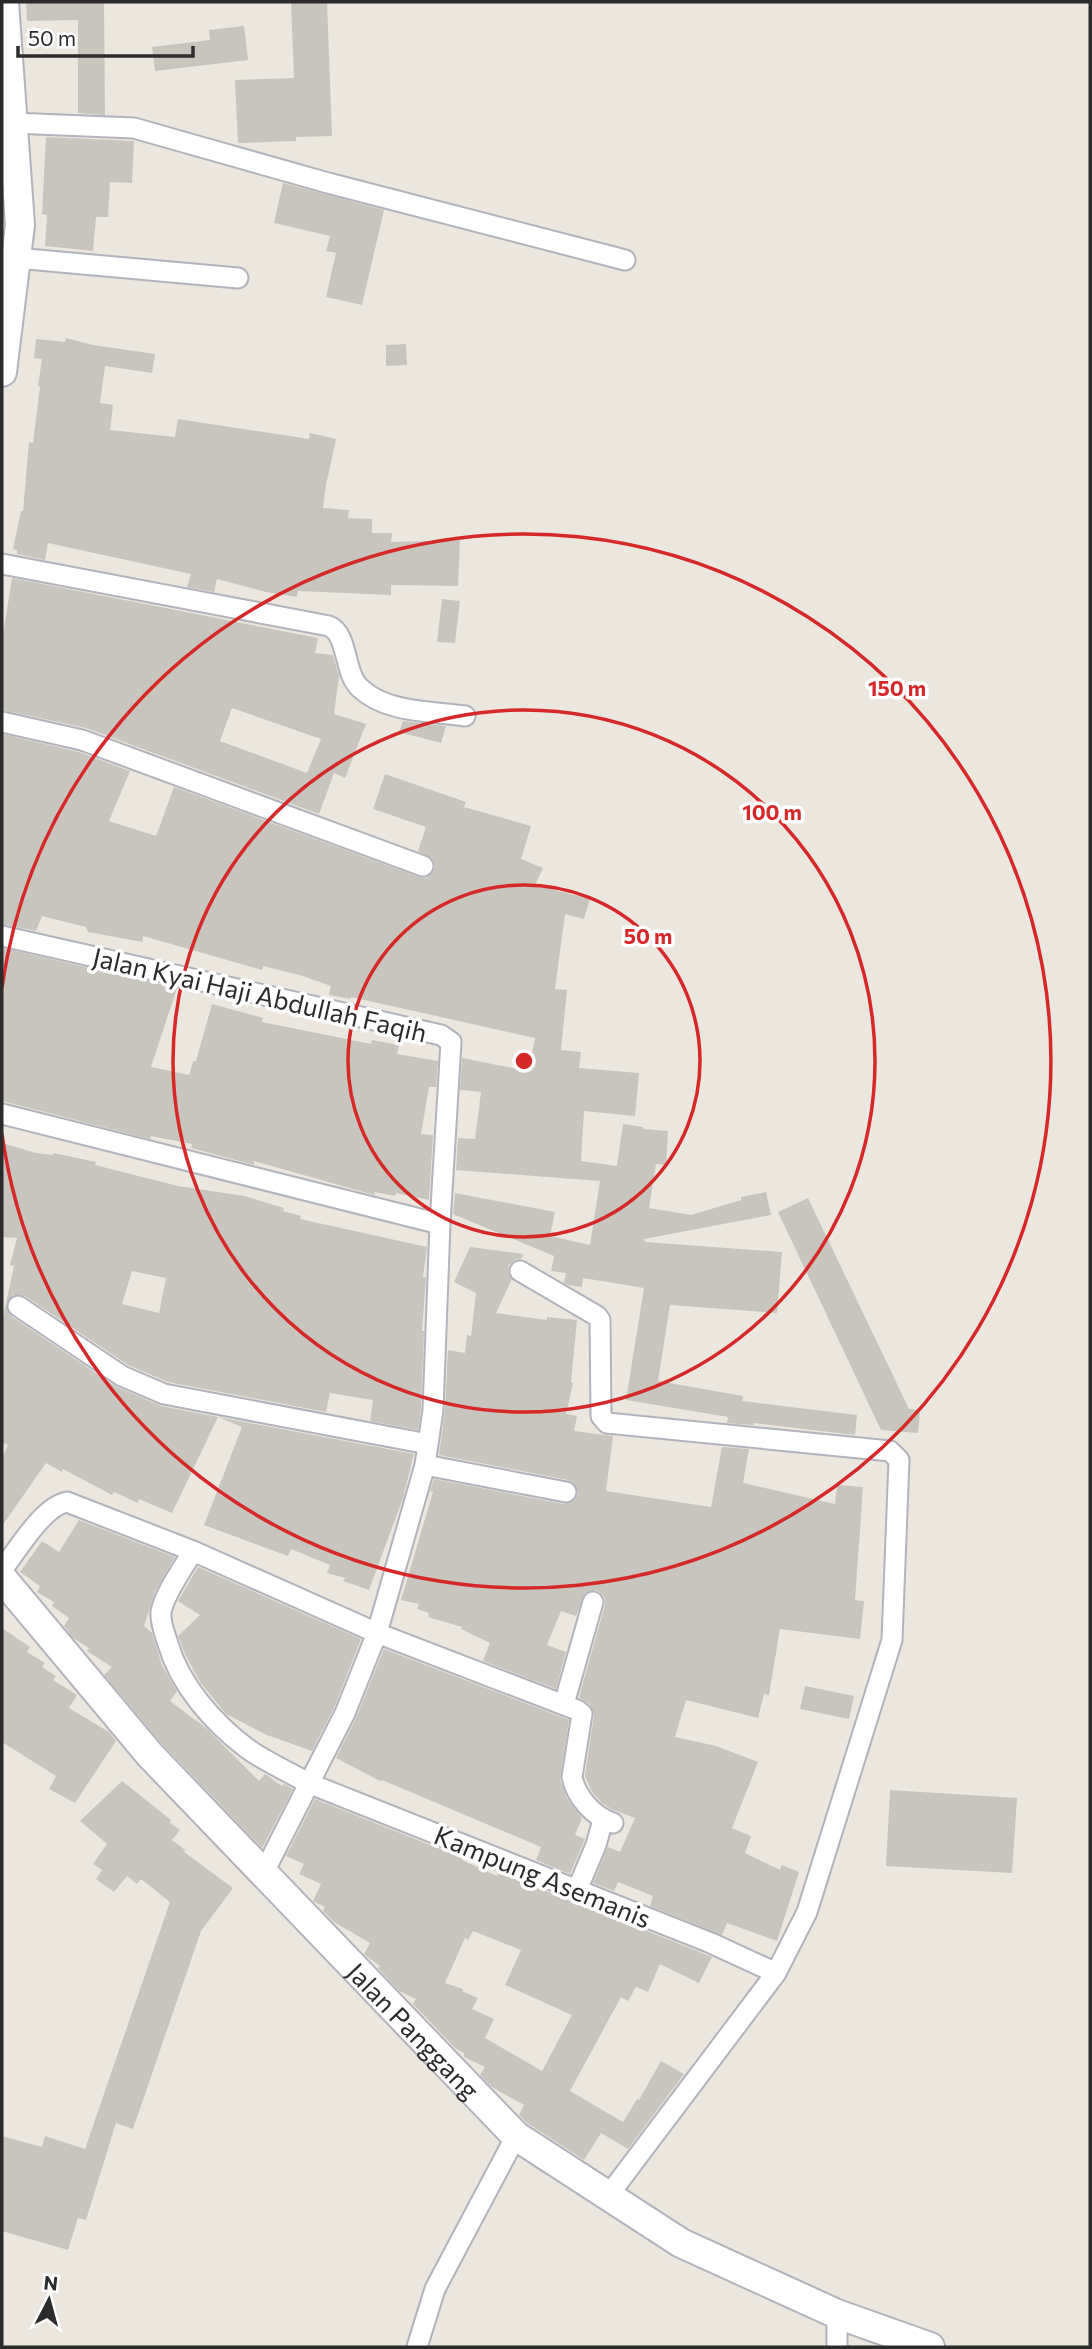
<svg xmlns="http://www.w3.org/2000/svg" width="1092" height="2349" font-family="Commissioner,sans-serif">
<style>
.building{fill:#c7c5bd;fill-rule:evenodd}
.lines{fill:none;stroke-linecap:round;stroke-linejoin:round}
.minor-casing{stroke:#b2b3bd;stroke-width:23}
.secondary-casing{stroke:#b2b3bd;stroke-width:32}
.minor{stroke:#fff;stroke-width:19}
.secondary{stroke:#fff;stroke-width:28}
.ring{fill:none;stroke:#d62828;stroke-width:3.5}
.labels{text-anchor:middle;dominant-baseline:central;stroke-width:7;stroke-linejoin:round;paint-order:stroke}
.street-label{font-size:26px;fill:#2b2b2b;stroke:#fff}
.centre{fill:#d62828;stroke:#fff;stroke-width:3.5}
.ring-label{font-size:21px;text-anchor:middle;font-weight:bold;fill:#d62828;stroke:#fff;stroke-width:7;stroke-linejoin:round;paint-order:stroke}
</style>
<rect width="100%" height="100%" fill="#ebe7de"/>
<path class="building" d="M26 2H104L105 115 78 113V20L27 21Z
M291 2H327L332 136 296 137V141L238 143 235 80 294 78Z
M244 26 248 60 155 71 152 47 210 40 209 30Z
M46 137 134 141 132 183 110 182 108 217H96L93 251 45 246 47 215 42 214Z
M283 183 384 210 362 305 326 297 336 253 326 251 330 236 274 223Z
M66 338 93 345 155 354 152 373 105 366 100 403 113 405 110 430 175 437 178 419 309 439 310 433 336 439 326 485 323 508 349 510 348 518 372 519V533H392L391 542 460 540 458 586 391 585V595L298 591 297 597 266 592 217 579 214 592 187 587 191 574 48 543 45 560 17 554V550L13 549 21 511H23L29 442 33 443 40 387 38 386 42 359 34 358 36 339 65 342Z
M406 344 407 365 386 366V345Z
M12 578 318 638 315 653 333 655 339 676 334 714 366 724 345 778 334 773 319 814 86 728 2 710V641ZM232 708 321 739 307 773 220 741Z
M442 599 460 601 455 643 437 642Z
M403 721 446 726 441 743 399 732Z
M2 734 79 752 130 771 109 821 156 836 174 787 419 877 426 878 434 871 435 865 432 858 418 851 426 827 373 809 385 774 466 802 464 807 531 826 521 859 543 868 535 885 590 899 584 919 565 914 555 989 567 990 561 1050 581 1052 579 1068 639 1073 635 1116 584 1111 581 1161 617 1166 623 1124 643 1127V1129L668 1131 666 1165 656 1164 649 1208 691 1215 741 1200V1197L766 1192 771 1215 644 1239 645 1242 782 1252 777 1313 670 1305 658 1381 743 1396 742 1401 857 1415 855 1435 754 1423V1425L727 1423 728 1417 626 1400 644 1288 583 1278 582 1287 568 1285 564 1283 566 1273 551 1271 554 1256 453 1214 455 1193 555 1212 550 1236 590 1245 600 1181 456 1170 458 1138 475 1139 481 1092 460 1090 462 1058 528 1071 535 1038 351 997V999L329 995 331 986 303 976 263 966 262 970 143 936 142 942 88 932 86 927 42 916 36 931 2 924Z
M2 948 177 988 151 1067 189 1075 193 1061H196L212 1004 263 1018 262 1022 371 1044 372 1040 399 1045 397 1054 438 1061 436 1087H429L421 1134 433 1135 429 1200 396 1193 395 1196 375 1192 374 1195 254 1161V1165L210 1153 191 1148 192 1144 151 1136 150 1139 2 1101Z
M2 1143 36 1153 53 1155V1153L96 1162 95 1165 178 1186 244 1196 284 1208 283 1211 301 1216 300 1219 427 1247 423 1277H426L422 1331H424L421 1409 418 1430 370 1421 373 1400 330 1393 326 1412 168 1382 128 1365 25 1296 13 1295 6 1304 11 1316 115 1386 161 1406 218 1417 172 1513 139 1499 138 1503 114 1492 112 1495 63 1469 62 1472 46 1463 2 1526V1458L8 1445 2 1442V1322L14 1266 10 1265 17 1238 2 1237ZM132 1271 166 1278 159 1313 122 1304Z
M808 1198 909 1409 920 1410 918 1433 881 1430 778 1212Z
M470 1247 524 1254 521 1259 515 1260 509 1265 508 1272 512 1279 496 1313 547 1320V1317L577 1320 571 1382 573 1383 566 1414 577 1416 574 1431 613 1436 606 1491 711 1507 722 1447 749 1449 743 1483 835 1504 837 1485 863 1487 855 1600 864 1601 860 1639 780 1629 769 1695 764 1694 758 1718 686 1700 675 1737 716 1746 758 1762 732 1828 751 1836 745 1853 780 1870 782 1865 799 1872 777 1941 727 1923 722 1935 650 1906 653 1896 618 1882 614 1891 593 1883 608 1847 620 1852 635 1818 611 1809 601 1802 592 1792 585 1776 594 1715 590 1705 579 1697 605 1605V1598L601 1593 596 1590 585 1593 576 1616 561 1611 547 1645 566 1652 556 1689 483 1661 490 1643 461 1629 462 1627 428 1617 429 1613 417 1609 419 1604 401 1600 433 1492 430 1491 434 1479 564 1504 575 1500 578 1494 574 1483 568 1480 439 1455 445 1411 448 1350 465 1353 467 1335 471 1336 476 1293 454 1282Z
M218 1417 414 1454 403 1498 369 1590 343 1581 345 1578 327 1573 330 1565 291 1549 288 1556 204 1525 242 1427Z
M79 1520 175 1557 155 1592 144 1626 152 1633 162 1665 177 1691 170 1701 206 1728 259 1781 265 1774 282 1786 284 1784 293 1789 262 1848 162 1744 104 1675 112 1667 87 1651 89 1648 73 1638 64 1626 69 1618 52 1606 54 1602 37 1592 40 1586 20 1572 42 1541 59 1552Z
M198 1567 361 1639 334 1708 312 1751 267 1735 226 1714 200 1682 185 1654 178 1636 200 1615 178 1601Z
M2 1628 30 1647 27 1652 45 1663 42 1667 56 1676 53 1680 77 1695 69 1708 109 1732 116 1741 75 1803 49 1789 56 1776 2 1742Z
M384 1649 569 1720 560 1780 567 1798 582 1818 575 1835 585 1839 570 1874 536 1860 541 1847 382 1780 380 1781 336 1758 356 1718Z
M805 1686 854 1696 849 1719 800 1709Z
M122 1781 171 1820 170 1823 180 1830 172 1840 185 1850 184 1852 233 1888 201 1931 133 2129 116 2123 86 2220 78 2218 68 2250 2 2231V2136L42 2147 45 2136 85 2149 170 1902 141 1879 137 1884 127 1876 114 1892 96 1879 102 1870 93 1864 107 1844 80 1821Z
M890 1790 1017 1798 1012 1873 886 1866Z
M315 1799 463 1858 462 1860 497 1876 498 1874 525 1882 642 1931V1929L712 1957 699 1983 660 1964 648 1992 636 1987 628 2001 621 1997 570 2091 623 2122 637 2099 639 2100 661 2061 684 2074 628 2149 601 2133 584 2160 527 2123 519 2115 524 2105 492 2087 480 2075 485 2067 464 2057V2053L455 2048 413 2004 416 1999 399 1991 378 1968 380 1966 364 1954 370 1943 334 1922 323 1911 325 1907 313 1901 321 1884 299 1874 304 1864 286 1856ZM473 1931 521 1950 505 1985 572 2015 542 2071 485 2038 494 2019 472 2009 478 1998 462 1991 463 1989 445 1983 465 1938 468 1940Z"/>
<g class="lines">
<defs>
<path id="minor" d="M12 123 134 128 328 183 625 260
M16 258 238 278
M2 564 329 626C349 635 343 672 360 688 386 713 431 711 465 716
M2 722 82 740 423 866
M2 936 441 1035 451 1042 440 1224 433 1410 425 1465 377 1633 345 1713 263 1874
M2 1114 440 1224
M520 1271 597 1316 600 1320 601 1416 607 1423 890 1451 899 1460 892 1640 807 1912 776 1973 608 2196
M18 1306 122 1376 164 1394 428 1444
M425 1465 566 1492
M193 1551C184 1567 164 1594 161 1612 160 1623 165 1634 168 1644 180 1685 213 1723 248 1749 266 1762 289 1772 308 1783L711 1943 776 1973
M2 1570C17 1551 43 1506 67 1502L193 1551 377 1633 577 1710 582 1714 572 1777C576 1797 594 1817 613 1823
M564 1704 593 1602
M577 1890 596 1845 603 1820
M417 2347 435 2289 516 2136
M837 2347V2314"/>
<g id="secondary">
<path d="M2 372 20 225 4 2"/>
<path id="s1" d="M2 1578 150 1755 516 2136 681 2243 837 2314 930 2347"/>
</g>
</defs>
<use href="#minor" class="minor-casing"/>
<use href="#secondary" class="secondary-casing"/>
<use href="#minor" class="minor"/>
<use href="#secondary" class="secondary"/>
</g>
<g class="ring">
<circle cx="524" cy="1061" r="176"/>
<circle cx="524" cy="1061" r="351"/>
<path d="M2 988A527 527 0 1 1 2 1134"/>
</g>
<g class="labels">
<g class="street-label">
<text transform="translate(260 994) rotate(13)">Jalan Kyai Haji Abdullah Faqih</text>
<text transform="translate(543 1876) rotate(22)">Kampung Asemanis</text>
<text stroke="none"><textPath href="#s1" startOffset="612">Jalan Panggang</textPath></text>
</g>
</g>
<circle cx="524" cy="1061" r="10" class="centre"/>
<g class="ring-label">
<text x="897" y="696">150 m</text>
<text x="772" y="820">100 m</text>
<text x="648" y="944">50 m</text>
</g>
<rect width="1092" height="2349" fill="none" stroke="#2b2b2b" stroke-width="7"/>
<g transform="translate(49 2300) rotate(6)" stroke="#ffffff" stroke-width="5" paint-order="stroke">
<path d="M0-5L12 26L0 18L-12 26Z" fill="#2b2b2b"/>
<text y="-10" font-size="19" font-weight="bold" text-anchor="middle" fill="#2b2b2b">N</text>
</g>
<path d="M18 46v10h175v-10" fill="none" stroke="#2b2b2b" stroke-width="3.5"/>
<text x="28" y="46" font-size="21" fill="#2b2b2b" stroke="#ffffff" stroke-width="5" paint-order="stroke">50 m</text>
</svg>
